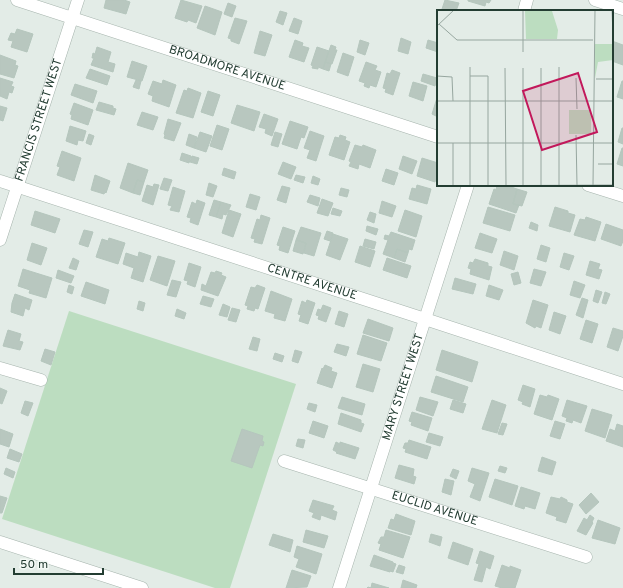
<svg xmlns="http://www.w3.org/2000/svg" width="623" height="588" font-family="Overpass,sans-serif">
<style>
.green{fill:#bcddc0}
.building{fill:#b8c7bf;stroke:#b5c6bd}
.lines{fill:none;stroke-linecap:round;stroke-linejoin:round}
.minor-casing{stroke:#a6b4ad;stroke-width:13}
.tertiary-casing{stroke:#a6b4ad;stroke-width:13}
.minor{stroke:#fff;stroke-width:12}
.tertiary{stroke:#fff;stroke-width:12}
.labels{text-anchor:middle;dominant-baseline:central;stroke-width:4;stroke-linejoin:round;paint-order:stroke}
.street-label{font-size:12px;fill:#233d32;stroke:#f3f9f5}
.inset-road{fill:none;stroke:#96a69f;stroke-width:1}
.view{fill:#c2185b;fill-opacity:0.15;stroke:#c2185b;stroke-width:2}
.inset-edge{fill:none;stroke:#233d32;stroke-width:2}
</style>
<rect width="100%" height="100%" fill="#e3ece7"/>
<path class="green" d="M69 311 296 384 230 588H215L2 519Z"/>
<path class="building" d="M106 0H124L130 2 126 14 104 8Z
M181 0 202 6 196 23 188 20 187 22 175 18Z
M445 0 459 3 456 11H448L442 9Z
M468 0H491L489 3 486 2 485 6 468 1Z
M228 3 236 6 232 17 224 14Z
M205 6 222 12 215 35 197 28Z
M280 11 287 13 283 25 276 22Z
M235 18 247 21 239 44 231 41V39L228 38Z
M294 18 302 21 298 34 289 31Z
M17 29 33 34 27 52 11 47 13 41 8 40 11 33 15 34Z
M260 31 272 35 265 56 254 53Z
M401 38 411 42 408 54 398 51Z
M295 40 303 43 302 46 309 48 304 62 289 57Z
M360 40 369 43 365 55 357 52Z
M428 40 438 43V52L426 48Z
M612 41 623 45V65L612 61Z
M331 45 336 47 335 50H337L332 64 325 62Z
M97 47 111 52 108 62 115 64 113 72 91 65 94 58H92L93 53 95 54Z
M317 47 329 51 323 69 318 67V69L312 68 313 66 311 65Z
M343 53 354 57 348 76 337 72Z
M0 55 16 61 15 65 18 66 14 78 0 74Z
M132 61 147 66 142 81 127 77Z
M325 62 331 64 329 71 323 69Z
M366 62 377 66 375 70 381 72 376 87 370 85 369 88 364 86 365 83 359 81Z
M90 69 110 76 107 85 86 78Z
M392 70 400 73 393 95 385 92 386 89 383 88 387 73 390 74Z
M423 74 437 78 435 86 421 81Z
M0 78 13 82 11 86 14 87 12 93 9 92 7 99 0 96Z
M136 80 141 81 139 89 133 87Z
M163 80 176 85 169 107 152 101 153 96 148 94 153 81 162 84Z
M622 81H623V99L617 97Z
M413 82 427 86 423 101 409 96Z
M75 84 97 91 93 103 71 95Z
M188 88 201 93 193 118 176 113 184 90 187 91Z
M208 91 220 95 213 116 201 112Z
M437 98H438V117L432 114Z
M99 102 113 106V108L116 109 114 115 96 110Z
M74 103 93 110 88 125 71 119 72 115 70 114Z
M237 105 260 112 254 131 231 123Z
M0 106 7 108 3 121 0 120Z
M142 112 158 117 153 130 137 125Z
M264 114 278 119 272 136 265 133 266 129 259 127Z
M168 119 181 123 174 141 164 138 165 135 164 134Z
M290 121 308 127 304 138 301 137 297 149 282 144Z
M217 125 229 129 222 150 210 146Z
M70 126 86 131 83 141 78 140 77 145 66 141Z
M622 128H623V144L618 142Z
M310 131 324 136 316 161 307 158 310 150 304 148Z
M200 132 212 136 206 152 194 148Z
M275 132 282 134 278 147 271 145Z
M89 134 94 136 91 145 86 143Z
M189 134 197 137 194 148 186 145Z
M340 135 346 137 345 140 350 142 344 160 329 155 335 137 339 138Z
M355 145 362 147 363 145 376 150 370 168 359 164 358 169 349 166 351 162 349 161Z
M622 148H623V166L617 164Z
M62 151 81 158 74 181 57 175 60 167 57 166Z
M182 153 191 156 189 163 180 160Z
M192 156 199 158 197 164 190 162Z
M403 156 417 161 412 174 399 169Z
M422 158 438 163V178H436L435 182 417 176Z
M283 162 296 167 291 179 278 174Z
M128 163 148 170 144 182 137 180 133 193 120 188Z
M224 168 236 172 234 179 222 175Z
M386 169 398 173 394 185 382 181Z
M95 175 110 181 106 193 105 192 104 194 91 190Z
M296 175 305 177 303 183 294 180Z
M313 176 320 179 318 185 311 183Z
M164 178 172 180 168 191 160 189Z
M137 180 144 182 140 195 133 193Z
M209 183 217 186 213 197 206 195Z
M154 184 159 185 153 205 142 201 147 185 153 187Z
M417 185 431 189 427 204 409 199 412 188 416 189Z
M497 185H506L517 189 513 204 519 205 516 213 489 204 494 189 496 190Z
M282 186 290 188 286 203 277 200Z
M173 187 185 191 179 212 170 210 172 206 168 205Z
M341 188 349 190 347 197 339 195Z
M517 189 527 192 522 206 513 204Z
M250 194 260 197 256 210 246 207Z
M310 195 320 198 318 206 307 202Z
M322 199 333 203 328 216 317 213Z
M197 200 205 203 198 225 190 222 191 218 187 217 192 202 196 204Z
M214 200 221 202 216 217 209 215Z
M382 201 396 206 392 217 379 213Z
M221 202 231 205 226 215 223 214 222 219 216 217Z
M488 207 515 215 510 231 483 223Z
M555 207 568 211V213L575 215 570 232 549 226Z
M333 208 342 211 340 216 331 214Z
M229 210 241 214 233 237 222 233Z
M405 210 422 216 416 237 398 231Z
M35 211 60 219 55 233 31 225Z
M370 212 376 214 374 223 367 220Z
M261 215 270 218 262 244 254 242 255 239 251 238 257 219 260 220Z
M586 217 601 222 595 241 574 235 580 219 585 220Z
M531 222 538 225 537 231 529 228Z
M606 224 623 230V241L621 246 601 239Z
M367 226 378 229 376 235 366 231Z
M283 227 295 231 288 253 279 250 280 246 277 245Z
M301 227 321 233 314 256 304 253 306 243 296 240Z
M84 230 93 232 88 247 79 244Z
M327 231 333 233 330 241 324 239Z
M391 232 415 240 412 250 409 249 408 253 397 249 394 258 383 254 388 240 384 239 385 235 389 236Z
M480 233 497 239 492 253 475 248Z
M333 234 348 239 340 260 326 255Z
M109 238 125 243 118 264 96 257 102 239 108 241Z
M365 239 376 242 374 249 363 246Z
M296 240 306 243 303 254 293 251Z
M32 243 47 248 41 265 27 260Z
M541 245 550 248 546 262 537 259Z
M360 246 375 251 370 267 355 262Z
M397 249 408 253 405 262 394 258Z
M504 251 518 256 514 270 500 265Z
M139 252 151 256 143 282 131 278 134 268 123 264 126 253 138 257Z
M564 253 574 256 569 270 560 267Z
M158 256 175 261 167 286 150 280Z
M73 258 79 261 76 270 69 268Z
M387 258 411 266 407 278 383 270Z
M475 259 488 263V266L492 267 489 280 470 274 471 269 468 268 470 262 473 263Z
M590 261 600 264 598 269 602 270 599 279 586 275Z
M189 263 201 267 195 287 187 284 188 281 184 280Z
M23 269 52 278 46 298 29 293 30 290 18 286Z
M534 269 546 272 541 286 530 283Z
M58 270 74 276 71 283 56 278Z
M216 271 222 273 221 275 226 277 218 296 201 290 202 284 206 286 211 272 215 273Z
M518 272 521 283 514 285 511 274Z
M455 278 476 284 473 294 452 289Z
M172 280 181 282 176 297 167 295Z
M574 281 585 285 580 298 570 295Z
M86 282 109 290 105 304 81 296Z
M69 285 74 287 72 294 67 292Z
M257 285 265 288 258 309 255 308 254 311 247 309 248 306 245 305 251 287 255 288Z
M489 285 503 290 499 300 486 296Z
M596 290 602 292 598 303 593 301Z
M271 291 292 299 285 321 274 318 275 314 265 311Z
M605 292 610 294 606 304 602 303Z
M15 294 32 300 29 310 25 308 23 316 11 312 12 303Z
M203 296 214 299 211 307 200 304Z
M582 298 588 300 583 318 576 315Z
M307 300 315 303 308 324 299 321 301 315 298 314 302 301 306 303Z
M533 300 548 305 541 328 536 326 535 328 526 323Z
M139 301 145 303 143 311 137 309Z
M223 304 230 307 227 317 219 315Z
M323 305 331 308 326 322 318 319 319 316 316 315 318 309 321 310Z
M232 308 240 310 236 322 228 320Z
M177 309 186 313 184 319 175 316Z
M339 311 348 314 344 327 335 324Z
M554 312 566 316 560 334 549 330Z
M368 319 393 328 389 341 363 333Z
M586 320 598 324 592 343 580 339Z
M613 328 623 331V336L618 351 607 347Z
M8 330 21 334 19 341 23 342 20 350 3 346Z
M363 335 387 343 381 361 357 354Z
M253 337 260 339 257 351 249 349Z
M337 344 349 347 346 356 334 352Z
M45 349 55 352 51 365 41 361Z
M295 350 302 352 298 363 292 361Z
M442 350 478 362 472 382 436 370Z
M275 353 284 356 282 362 273 359Z
M363 364 380 369 373 392 356 387Z
M325 365 332 368 331 371 337 373 332 388 317 383 322 368 323 369Z
M436 376 468 387 463 402 431 392Z
M523 385 535 389 530 407 522 404 523 402 518 400Z
M0 388 7 391 2 404 0 403Z
M540 395 547 397 548 395 559 399 552 420 534 414Z
M342 397 365 404 362 415 338 408Z
M420 397 438 402 433 416 416 410Z
M453 400 466 404 463 413 450 409Z
M492 400 506 405 497 433 482 429Z
M567 400 587 406 581 423 573 420 572 423 566 421 567 418 562 416Z
M25 401 33 403 28 416 21 413Z
M309 403 317 405 315 412 307 409Z
M592 409 612 415 605 438 585 431Z
M412 412 432 418 428 431 411 425 412 422 409 421Z
M341 413 361 420V423L364 424 361 432 338 424Z
M313 421 328 426 324 438 309 433Z
M555 421 565 424 560 439 550 436Z
M502 423 507 424 503 435 498 434Z
M617 424 623 426V447L606 441 610 429 615 431Z
M0 429 13 434 9 447 0 444Z
M242 429 263 436 262 441 264 442 263 446 260 445 252 468 231 461Z
M429 433 443 437 440 446 426 442Z
M298 439 305 440 303 448 296 446Z
M409 440 431 447 427 459 405 452 406 449 403 448 405 443H408Z
M336 442 340 444V442L359 448 355 459 336 453 337 452 333 450Z
M10 449 22 454 19 462 7 458Z
M542 457 556 462 552 475 538 471Z
M399 465 414 469 413 476 416 477 414 484 395 478Z
M500 466 507 468 505 473 498 471Z
M6 468 15 472 13 478 4 474Z
M472 468 489 473 480 501 470 497 475 484 468 481Z
M453 469 459 471 456 479 450 476Z
M445 479 454 481 451 495 442 492Z
M495 479 518 486 512 505 489 497Z
M521 487 540 493 535 509 525 506 524 509 515 506Z
M591 493 599 502 586 514 579 505Z
M0 496 7 498 2 513H0Z
M551 497 560 499 561 497 567 500V502L573 504 566 523 556 520 557 517 546 513Z
M313 500 334 506 332 510 337 512 335 520 321 515 320 520 312 517 314 513 309 511Z
M396 514 415 521 411 535 388 528 391 519 394 520Z
M590 515 594 518 592 522 593 523 586 535 577 531 584 518 587 520Z
M598 520 620 528 615 544 592 538Z
M306 530 328 536 324 548 303 542Z
M386 530 410 537 403 558 379 550 381 544 378 543 381 537H384Z
M273 534 293 540 290 552 269 545Z
M431 534 442 537 440 546 429 542Z
M453 542 473 549 468 565 448 558Z
M297 546 322 554 316 574 296 567 299 559 294 557Z
M480 551 494 556 490 569 486 567 482 582 474 580 479 564 476 563Z
M374 555 393 562V563L396 564 393 572 390 571V572L370 566Z
M399 565 405 567 403 574 396 572Z
M502 565 510 568V566L521 570 515 588H502L495 586Z
M292 570 311 576 307 587 286 588Z
M403 580 417 585 416 588H401Z
M372 583 389 588H367L368 587 371 588Z"/>
<g class="lines">
<defs>
<g id="minor">
<path id="s1" d="M17 0 438 137"/>
<path d="M595 0 623 9"/>
<path d="M524 11 527 0"/>
<path id="s2" d="M0 181 425 319 623 384"/>
<path d="M588 185 623 196"/>
<path id="s3" d="M0 240 78 0"/>
<path d="M0 368 41 380"/>
<path id="s4" d="M284 461 586 557"/>
<path id="s5" d="M339 588 468 185"/>
</g>
<path id="tertiary" d="M0 542 142 588"/>
</defs>
<use href="#minor" class="minor-casing"/>
<use href="#tertiary" class="tertiary-casing"/>
<use href="#minor" class="minor"/>
<use href="#tertiary" class="tertiary"/>
</g>
<g class="labels">
<g class="street-label">
<text stroke="none"><textPath href="#s1" startOffset="221">BROADMORE AVENUE</textPath></text>
<text stroke="none"><textPath href="#s3" startOffset="126">FRANCIS STREET WEST</textPath></text>
<text stroke="none"><textPath href="#s2" startOffset="328">CENTRE AVENUE</textPath></text>
<text stroke="none"><textPath href="#s5" startOffset="211">MARY STREET WEST</textPath></text>
<text stroke="none"><textPath href="#s4" startOffset="158">EUCLID AVENUE</textPath></text>
</g>
</g>
<g transform="translate(437 10)">
<rect width="176" height="176" fill="#e3ece7"/>
<path d="M88 1H115L121 20 120 29H89ZM158 34H176V50L161 52 158 68ZM132 100H154V124H132Z" fill="#bcddc0"/>
<path class="inset-road" d="M86 0V42M175 0 176 25M2 14 20 30H156M0 16 17 0M33 57V175M68 58 69 175M86 58V175M104 58V175M0 66 15 67 16 91M33 66H51V175M139 68 140 99M159 69H176M0 91H176M139 125 140 175M0 133H176M161 154H176M156 175 158 0M0 176 176 175M16 176V133M122 176V57"/>
<path class="view" d="M141 63 160 122 105 140 86 81Z"/>
<rect width="176" height="176" class="inset-edge"/>
</g>
<path d="M14 568v6h89v-6" fill="none" stroke="#233d32" stroke-width="2"/>
<text x="20" y="568" font-size="12" fill="#233d32" stroke="#f3f9f5" stroke-width="3" paint-order="stroke">50 m</text>
</svg>
